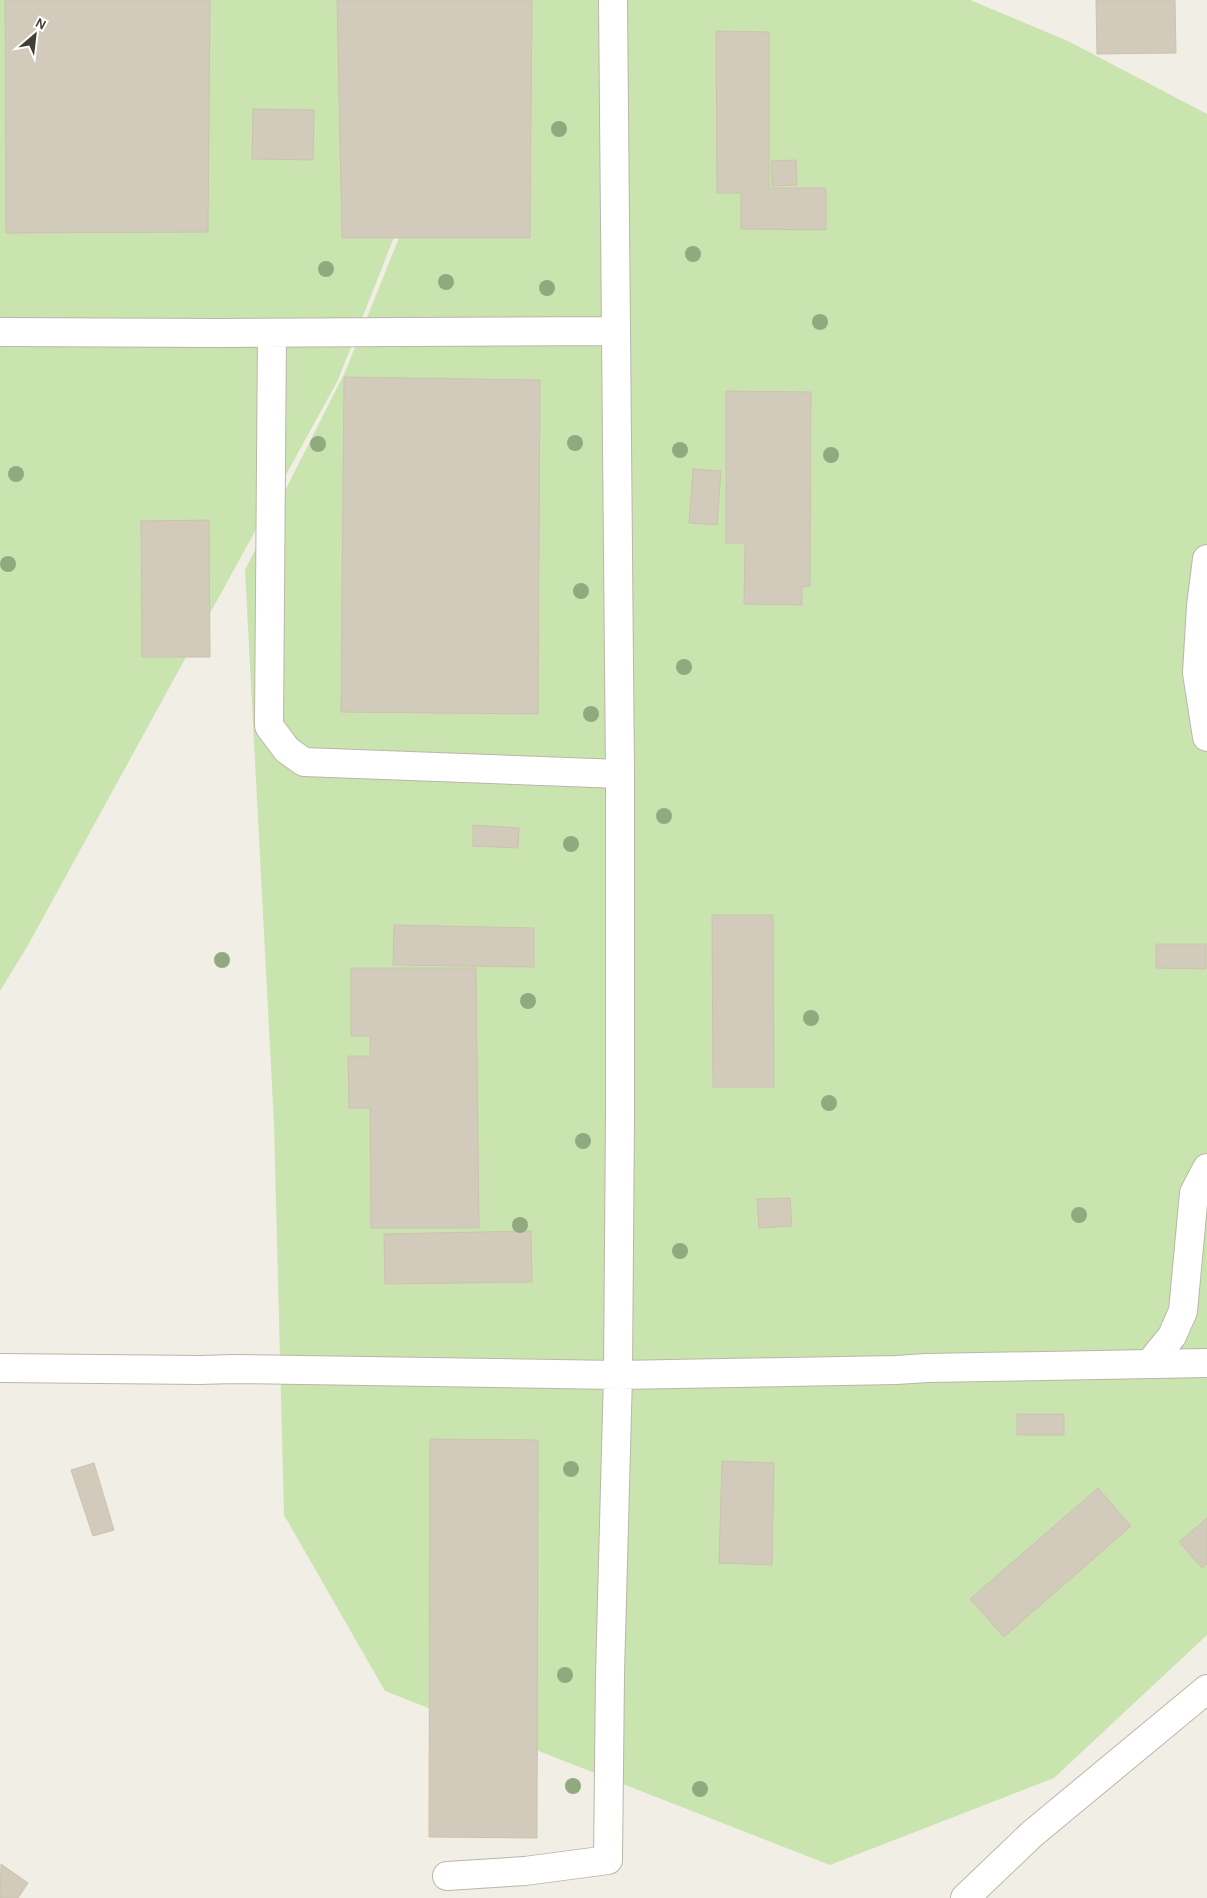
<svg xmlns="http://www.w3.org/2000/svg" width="1207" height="1898" font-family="Karla,sans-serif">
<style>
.green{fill:#cae4b0}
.building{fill:#d2cabb;stroke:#ccc2af}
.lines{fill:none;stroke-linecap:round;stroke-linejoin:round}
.minor-casing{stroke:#bcb6a8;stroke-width:30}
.minor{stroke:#fff;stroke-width:28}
.tree{fill:#91a97f}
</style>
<rect width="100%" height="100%" fill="#f1eee5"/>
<path class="green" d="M0 0H487L338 380 27 947 0 991Z
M500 0H970L1068 41 1207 114V1635L1054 1778 830 1865 385 1691 284 1515 274 1124 245 570 345 372 411 208Z"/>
<path class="building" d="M5 0H210L208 232 6 233Z
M337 0H532L530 238H342Z
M1096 0H1175L1176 53 1097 54Z
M716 31 769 32V188H826V230L741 229V193H717Z
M253 109 314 110 313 160 252 159Z
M796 160 797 185 772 186 771 161Z
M344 377 540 380 538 714 341 712Z
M726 391 811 392 810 586 802 587V605L744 604 745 543H726Z
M693 469 721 471 717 525 689 523Z
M209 520 210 657H142L141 521Z
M473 825 519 828 518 848 473 846Z
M712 915H773L774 1087H713Z
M394 925 534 928V967L393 965Z
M1156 944H1206V969L1156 968Z
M351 968H476L479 1228H371L370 1108H349L348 1056H370V1036H351Z
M790 1198 792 1226 759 1228 757 1199Z
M531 1231 532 1282 385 1284 384 1234Z
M1017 1414H1064V1435H1017Z
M430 1439 538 1440 537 1838 429 1837Z
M722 1461 774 1463 772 1565 719 1563Z
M94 1463 114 1530 93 1536 71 1470Z
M1098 1488 1131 1526 1004 1637 970 1599Z
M1207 1518V1564L1202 1568 1179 1542Z
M1 1864 28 1883 18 1898H0Z"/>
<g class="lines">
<defs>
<path id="minor" d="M0 332 219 333 616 331
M272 333 269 726 287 750 304 762 620 774
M1207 559 1201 606 1197 673 1207 737
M1150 1363 1172 1336 1183 1311 1194 1193 1207 1168
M0 1368 200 1370 234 1369 618 1375 896 1370 927 1368 1207 1363
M447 1876 525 1871 608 1860 610 1674 618 1375 620 1114V774L613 0
M965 1898 1032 1834 1207 1689"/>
</defs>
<use href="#minor" class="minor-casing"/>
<use href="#minor" class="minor"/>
</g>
<g class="tree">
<circle cx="559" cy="129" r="8"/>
<circle cx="693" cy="254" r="8"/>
<circle cx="326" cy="269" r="8"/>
<circle cx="446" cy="282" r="8"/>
<circle cx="547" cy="288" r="8"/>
<circle cx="820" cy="322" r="8"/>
<circle cx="575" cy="443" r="8"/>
<circle cx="318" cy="444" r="8"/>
<circle cx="680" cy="450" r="8"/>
<circle cx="831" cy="455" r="8"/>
<circle cx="16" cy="474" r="8"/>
<circle cx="8" cy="564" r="8"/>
<circle cx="581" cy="591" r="8"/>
<circle cx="684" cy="667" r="8"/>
<circle cx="591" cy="714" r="8"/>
<circle cx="664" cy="816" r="8"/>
<circle cx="571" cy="844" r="8"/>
<circle cx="222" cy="960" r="8"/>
<circle cx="528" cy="1001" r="8"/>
<circle cx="811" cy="1018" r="8"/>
<circle cx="829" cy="1103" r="8"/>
<circle cx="583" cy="1141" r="8"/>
<circle cx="1079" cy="1215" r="8"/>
<circle cx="520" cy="1225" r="8"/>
<circle cx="680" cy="1251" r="8"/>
<circle cx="571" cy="1469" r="8"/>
<circle cx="565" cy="1675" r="8"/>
<circle cx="573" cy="1786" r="8"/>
<circle cx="700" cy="1789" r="8"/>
</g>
<g transform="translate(35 35) rotate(28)" stroke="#ffffff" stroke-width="4" paint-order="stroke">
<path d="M0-4L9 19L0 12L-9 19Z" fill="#433e35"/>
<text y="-8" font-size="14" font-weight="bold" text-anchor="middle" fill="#433e35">N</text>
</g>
</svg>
